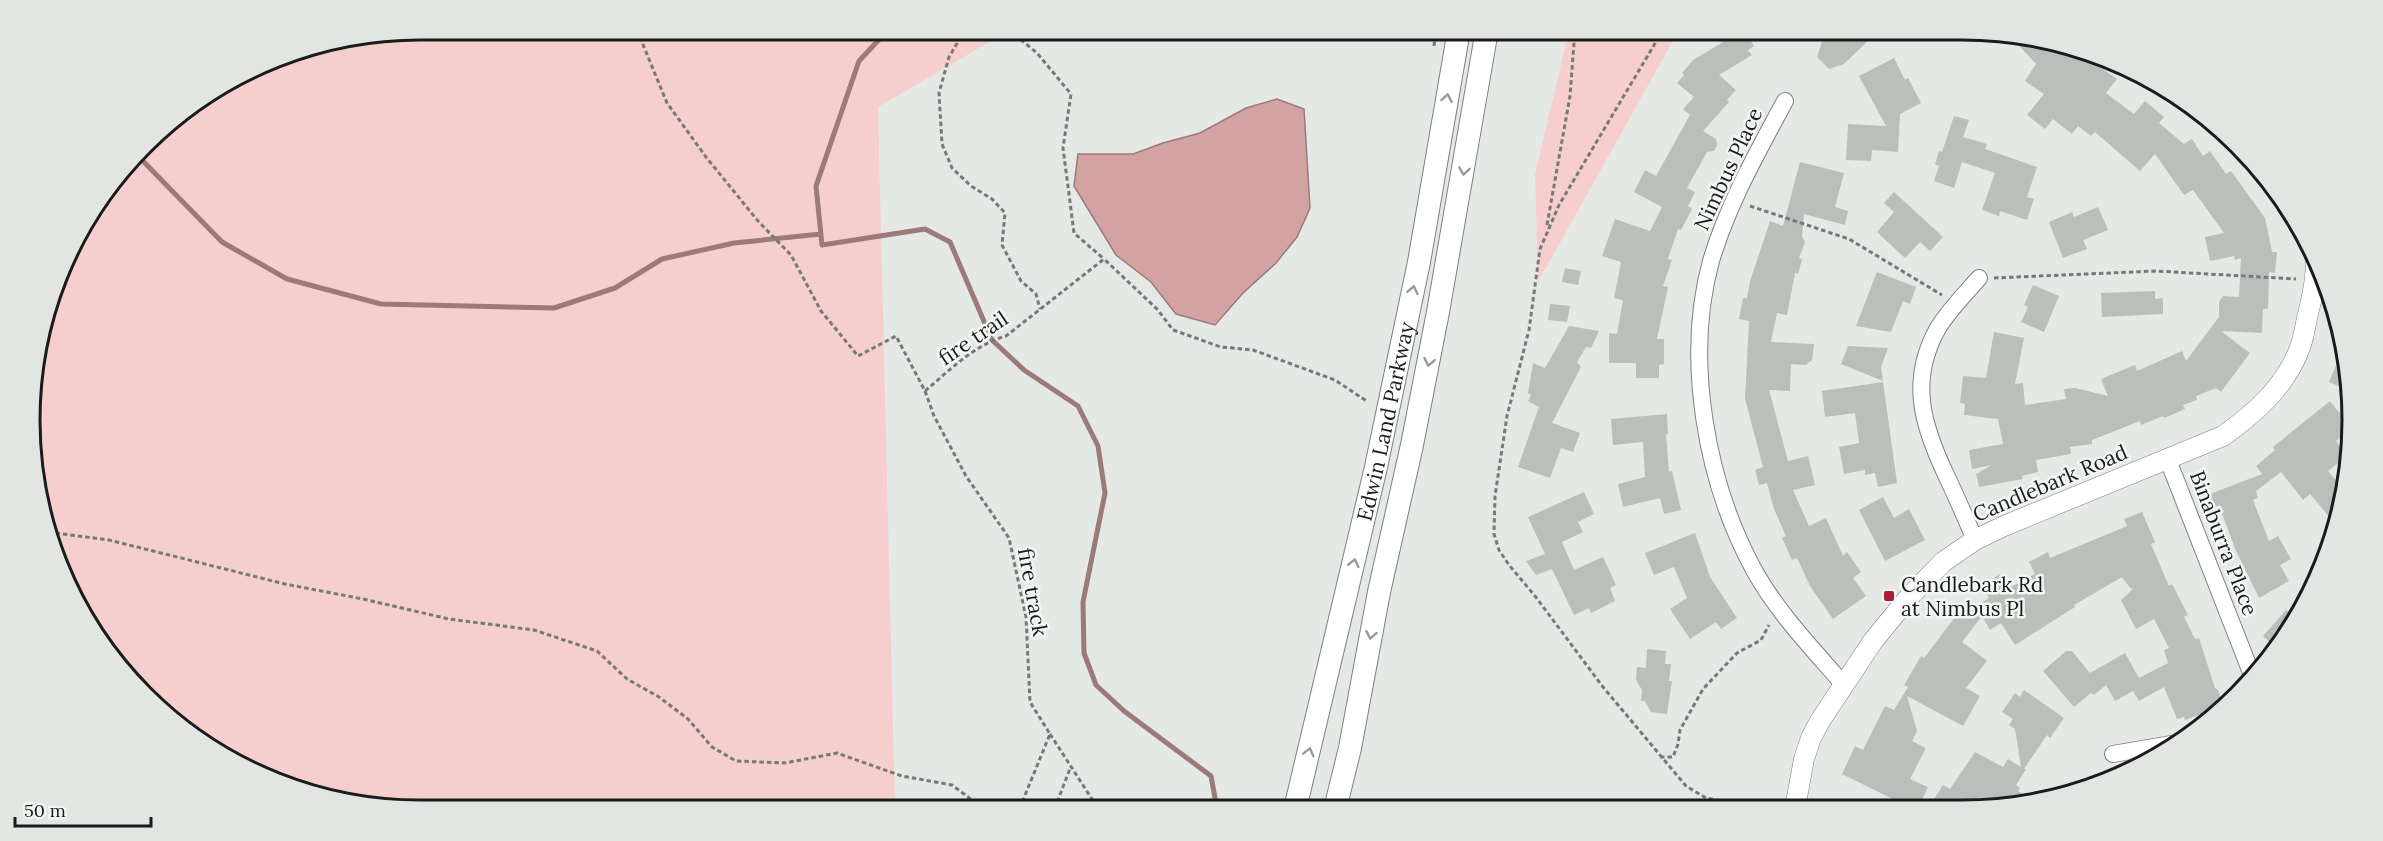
<svg xmlns="http://www.w3.org/2000/svg" width="2383" height="841" font-family="Lora,serif">
<style>
.green{fill:#f6cece}
.water{fill:#d3a3a3;stroke:#9c7a7a;stroke-width:1.5}
.lines{fill:none;stroke-linecap:round;stroke-linejoin:round}
.stream{stroke:#9c7a7a;stroke-width:5}
.building{fill:#bbbebb}
.minor-casing{stroke:#7d817e;stroke-width:18}
.tertiary-casing{stroke:#7d817e;stroke-width:21}
.secondary-casing{stroke:#7d817e;stroke-width:24}
.path{stroke:#767977;stroke-width:3;stroke-dasharray:4.5 3;stroke-linecap:butt}
.minor{stroke:#fff;stroke-width:16}
.tertiary{stroke:#fff;stroke-width:20}
.secondary{stroke:#fff;stroke-width:22}
.oneway{stroke:#989998}
.poi-dot{fill:#af1b39;stroke:#f3f6f3;stroke-width:2}
.labels{text-anchor:middle;dominant-baseline:central;stroke-width:5;stroke-linejoin:round;paint-order:stroke}
.street-label{font-size:21px;fill:#1a1c1b;stroke:#f3f6f3}
.poi-label{font-size:21px;fill:#1a1c1b;stroke:#f3f6f3;text-anchor:start}
.rim{fill:none;stroke:#1a1c1b;stroke-width:3}
</style>
<rect width="100%" height="100%" fill="#e5e9e6"/>
<path class="green" d="M421 30H1010L878 107 895 810 421 811 320 798 203 745 96 638 43 521 33 370 70 247 163 127 271 60Z
M1569 30H1679L1538 282 1535 175Z"/>
<path class="water" d="M1277 99 1304 109 1310 208 1297 237 1276 263 1243 293 1215 325 1176 314 1151 282 1116 255 1074 186 1078 154H1133L1163 143 1200 133 1246 108Z"/>
<g class="lines">
<path class="stream" d="M888 30 859 61 816 186 822 245 925 229 950 242 992 340 1024 370 1078 406 1098 446 1105 493 1083 602 1084 653 1096 685 1124 711 1211 776 1217 809
M139 157 222 242 287 279 381 304 554 308 615 288 662 259 734 243 821 234"/>
</g>
<path class="building" d="M1726 30H1744L1754 46 1748 50 1752 55 1719 75 1736 90 1727 100 1729 102 1703 131 1716 139 1717 145 1714 151 1707 152 1687 188 1695 192 1688 206 1692 209 1681 230 1678 229 1668 259 1672 260 1663 286 1668 287 1657 339H1664V364L1659 365V378H1636V363H1609V333L1617 334 1623 300 1614 298 1621 262 1602 256 1615 219 1650 231 1662 207 1634 192 1645 170 1656 176 1690 115 1683 109 1694 97 1677 83 1684 75 1682 73 1693 60 1723 42 1719 35Z
M1835 30H1879L1844 64 1829 69 1817 57 1822 42Z
M2010 36 2070 46 2117 79 2106 93 2134 114 2145 101 2164 117 2159 123 2184 144 2192 139 2203 156 2210 151 2226 174 2231 171 2265 218 2272 252H2277L2275 273 2269 272 2268 309H2263L2262 333 2221 331 2250 353 2221 392 2216 388 2196 396 2197 400 2183 405 2185 409 2164 418 2163 416 2141 425 2140 421 2092 440V444L2070 447 2071 454 2036 460 2038 472 2022 476 2023 479 1979 487 1976 474 1992 465 1972 469 1969 450 2003 444 1998 419 1964 415 1965 404 1960 403 1963 376 1986 378 1994 332 2024 338 2015 384 2023 383 2025 405 2066 399 2064 389 2075 388 2108 396 2101 379 2135 365 2137 371 2182 351 2186 361 2219 317V302L2223 296 2239 297 2241 258 2235 260 2234 256 2210 261 2205 237 2224 233 2193 190 2184 195 2155 154 2140 171 2095 132 2091 136 2078 126 2072 134 2053 119 2045 129 2027 115 2044 94 2025 81 2036 64Z
M1894 58 1905 80 1908 78 1921 103 1900 114 1898 152 1872 150 1871 161 1846 160 1848 124 1886 126 1859 76Z
M1954 116 1969 120 1963 137 1987 144 1985 149 2037 167 2027 197 2034 199 2027 220 2000 211 1999 216 1982 210 1995 173 1962 162 1954 188 1934 181 1939 166 1935 164 1939 151 1942 152Z
M1800 162 1844 173 1835 207 1848 211 1845 225 1804 214 1802 237 1805 242 1799 258 1802 259 1798 274 1795 273 1787 315 1777 313 1771 342 1814 344 1812 360 1806 365 1791 364 1790 391 1769 390 1788 461 1808 456 1815 485 1793 490 1809 526 1826 518 1843 556 1847 552 1861 572 1853 578 1866 596 1833 619 1810 586 1797 558 1792 560 1782 538 1786 536 1774 509 1767 483 1759 485 1755 470 1763 467 1745 399 1749 321 1739 319 1743 298H1747L1750 281 1770 221 1783 226Z
M1894 192 1943 237 1930 251 1920 242 1905 258 1877 232 1894 212 1884 203Z
M2098 207 2108 230 2083 240 2087 249 2063 258 2049 222 2072 212 2074 217Z
M1565 268 1581 271 1578 285 1562 282Z
M1877 272 1916 287 1910 304 1903 301 1891 332 1856 326Z
M2033 285 2059 296 2044 332 2021 322 2028 307 2024 305Z
M2155 291V299L2163 298V314L2102 317 2101 293Z
M1550 304 1570 306 1567 322 1548 320Z
M1569 326 1599 331 1591 348 1586 347 1577 362 1581 367 1552 423 1580 433 1573 452 1561 448 1550 478 1518 467 1539 407 1528 401 1531 395 1528 393 1533 363 1545 368Z
M1848 346 1888 348 1881 367 1883 381 1841 364Z
M2344 346 2350 369V391L2329 382Z
M1883 382 1897 483 1878 487 1875 473 1865 475V470L1844 474 1839 447 1859 443 1855 413 1825 417 1822 391Z
M2330 401 2352 429 2336 441 2347 456 2328 471 2345 491 2340 521 2338 527 2310 494 2303 500 2281 472 2256 491 2258 498 2253 500 2269 541 2278 536 2291 559 2280 565 2289 581 2259 598 2236 551 2220 508 2216 510 2210 494 2262 474 2256 466 2275 450 2273 447Z
M1667 414 1668 434H1666L1669 472 1672 471 1681 510 1664 514 1660 498 1623 507 1618 484 1645 477 1643 442 1613 445 1611 419Z
M1584 492 1594 514 1578 522 1583 532 1562 542 1574 570 1603 557 1616 585 1610 588 1615 601 1591 613 1589 608 1574 615 1552 569 1536 575 1526 561 1545 554 1528 517Z
M1883 497 1894 518 1909 509 1925 540 1885 561 1859 510Z
M2142 512 2155 542 2151 544 2169 586 2172 584 2188 615 2184 617 2195 639 2199 638 2215 688 2218 690 2222 701 2217 711 2207 715 2204 713 2185 720 2184 717 2177 719 2164 687 2139 701 2133 691 2115 701 2106 685 2094 695 2091 693 2074 707 2043 671 2066 651H2072L2090 673 2125 653 2139 678 2168 663 2164 650 2169 648 2154 619 2136 629 2121 600 2134 588 2131 589 2122 577 2074 605 2075 607 2015 645 2001 623 1990 630 1982 616 1962 642 1987 661 1966 688 1980 696 1963 726 1907 696 1917 731 1912 741 1926 748 1910 779 1928 787 1918 808H1911L1842 774 1855 746 1863 750 1885 706 1894 710 1908 687 1904 685 1921 656 1924 658 1955 617 1957 619 1989 598 1982 586 2000 574 2009 588 2035 574 2029 562 2048 552 2050 558 2127 526 2124 519Z
M1695 533 1710 577 1737 618 1721 629 1716 622 1690 639 1670 609 1687 598 1674 567 1654 575 1645 553Z
M2286 610 2297 620 2275 647 2263 636Z
M1647 649 1666 651 1665 664H1671L1669 681H1672L1667 714 1651 712 1645 701H1641L1642 690 1636 680 1637 667 1646 668Z
M2024 690 2064 718 2050 738 2047 735 2024 769H2026L2016 785 2020 788 2018 791 2035 801 2014 808H1950L1934 799 1943 785 1950 789 1975 752 2003 767 2008 759 2021 767 2015 729 2009 725 2013 719 2002 712 2015 693 2020 697Z"/>
<g class="lines">
<defs>
<path id="minor" d="M1785 101C1757 153 1728 204 1711 261 1684 359 1706 482 1754 570 1777 612 1812 648 1843 684
M2168 460 2252 675
M1975 540C1966 519 1957 498 1947 477 1923 427 1908 381 1938 328 1949 310 1965 294 1979 278
M2113 754 2177 743"/>
<path id="tertiary" d="M1795 808 1804 759 1811 738 1820 721 1873 641 1909 597 1943 562 1975 540 2004 526 2223 436C2254 414 2285 387 2299 350 2304 339 2305 326 2308 314 2313 295 2316 279 2316 259"/>
<g id="secondary">
<path id="s1" d="M1295 809 1376 467 1419 262 1459 30"/>
<path d="M1335 809 1350 748 1379 592 1412 445 1438 312 1487 30"/>
</g>
</defs>
<use href="#minor" class="minor-casing"/>
<use href="#tertiary" class="tertiary-casing"/>
<use href="#secondary" class="secondary-casing"/>
<path class="path" d="M637 30 667 103 706 157 758 221 791 255 821 311 858 356 896 336 925 391C950 370 974 345 1006 336L1104 259 1158 310 1173 330 1221 347 1253 350 1335 380 1368 402
M965 30 949 57 939 93 942 144 952 168 971 186 992 199 1005 213 1002 245 1021 281 1036 294 1040 309
M1009 30 1037 53 1071 94 1063 148 1074 233 1104 259
M1663 30 1559 205 1540 249 1529 330 1507 416 1495 496 1494 534 1499 550 1509 565 1535 596 1603 687 1686 786 1706 798 1723 801 1778 804
M1434 46 1436 30
M1750 206 1849 239 1942 295
M1547 225 1570 96 1575 30
M1994 278 2156 271 2296 279
M925 391 934 416 966 476 1009 538 1026 617 1030 702 1050 734 1019 810
M48 532 109 540 285 584 363 599 449 619 534 630 597 651 627 679 659 697 688 719 712 747 736 761 785 763 837 753 902 776 952 785 985 810
M1050 734 1099 810
M1660 757H1673L1678 744 1680 730 1703 689 1737 653 1761 640 1769 625
M1044 810 1058 800 1071 766"/>
<use href="#minor" class="minor"/>
<use href="#tertiary" class="tertiary"/>
<use href="#secondary" class="secondary"/>
</g>
<defs><path id="oneway-chevron" d="M-2-3.5L2.5 0L-2 3.5" fill="none" stroke-width="1.6" stroke-linecap="round" stroke-linejoin="round" transform="scale(1.5)"/></defs>
<g class="oneway">
<use href="#oneway-chevron" transform="translate(1447 98) rotate(-80)"/>
<use href="#oneway-chevron" transform="translate(1464 171) rotate(99)"/>
<use href="#oneway-chevron" transform="translate(1413 290) rotate(-78)"/>
<use href="#oneway-chevron" transform="translate(1429 362) rotate(101)"/>
<use href="#oneway-chevron" transform="translate(1354 563) rotate(-77)"/>
<use href="#oneway-chevron" transform="translate(1371 635) rotate(100)"/>
<use href="#oneway-chevron" transform="translate(1309 752) rotate(-76)"/>
</g>
<rect class="poi-dot" x="1883" y="590" width="12" height="12" rx="3"/>
<g class="labels">
<g class="street-label">
<text transform="translate(1728 169) rotate(-65)">Nimbus Place</text>
<text transform="translate(973 338) rotate(-34)">fire trail</text>
<text stroke="none"><textPath href="#s1" startOffset="398">Edwin Land Parkway</textPath></text>
<text transform="translate(2050 483) rotate(-23)">Candlebark Road</text>
<text transform="translate(2224 543) rotate(69)">Binaburra Place</text>
<text transform="translate(1033 592) rotate(80)">fire track</text>
</g>
<g class="poi-label">
<text x="1901" y="584">Candlebark Rd<tspan x="1901" dy="24">at Nimbus Pl</tspan></text>
</g>
</g>
<path d="M0 0H2383V841H0ZM420 40H1962A380 380 0 0 1 2342 420V420A380 380 0 0 1 1962 800H420A380 380 0 0 1 40 420V420A380 380 0 0 1 420 40Z" fill="#e2e5e2" fill-rule="evenodd"/>
<path class="rim" d="M420 40H1962A380 380 0 0 1 2342 420V420A380 380 0 0 1 1962 800H420A380 380 0 0 1 40 420V420A380 380 0 0 1 420 40Z"/>
<path d="M15 817v9h136v-9" fill="none" stroke="#1a1c1b" stroke-width="3"/>
<text x="24" y="817" font-size="18" fill="#1a1c1b" stroke="#f3f6f3" stroke-width="4.5" paint-order="stroke">50 m</text>
</svg>
